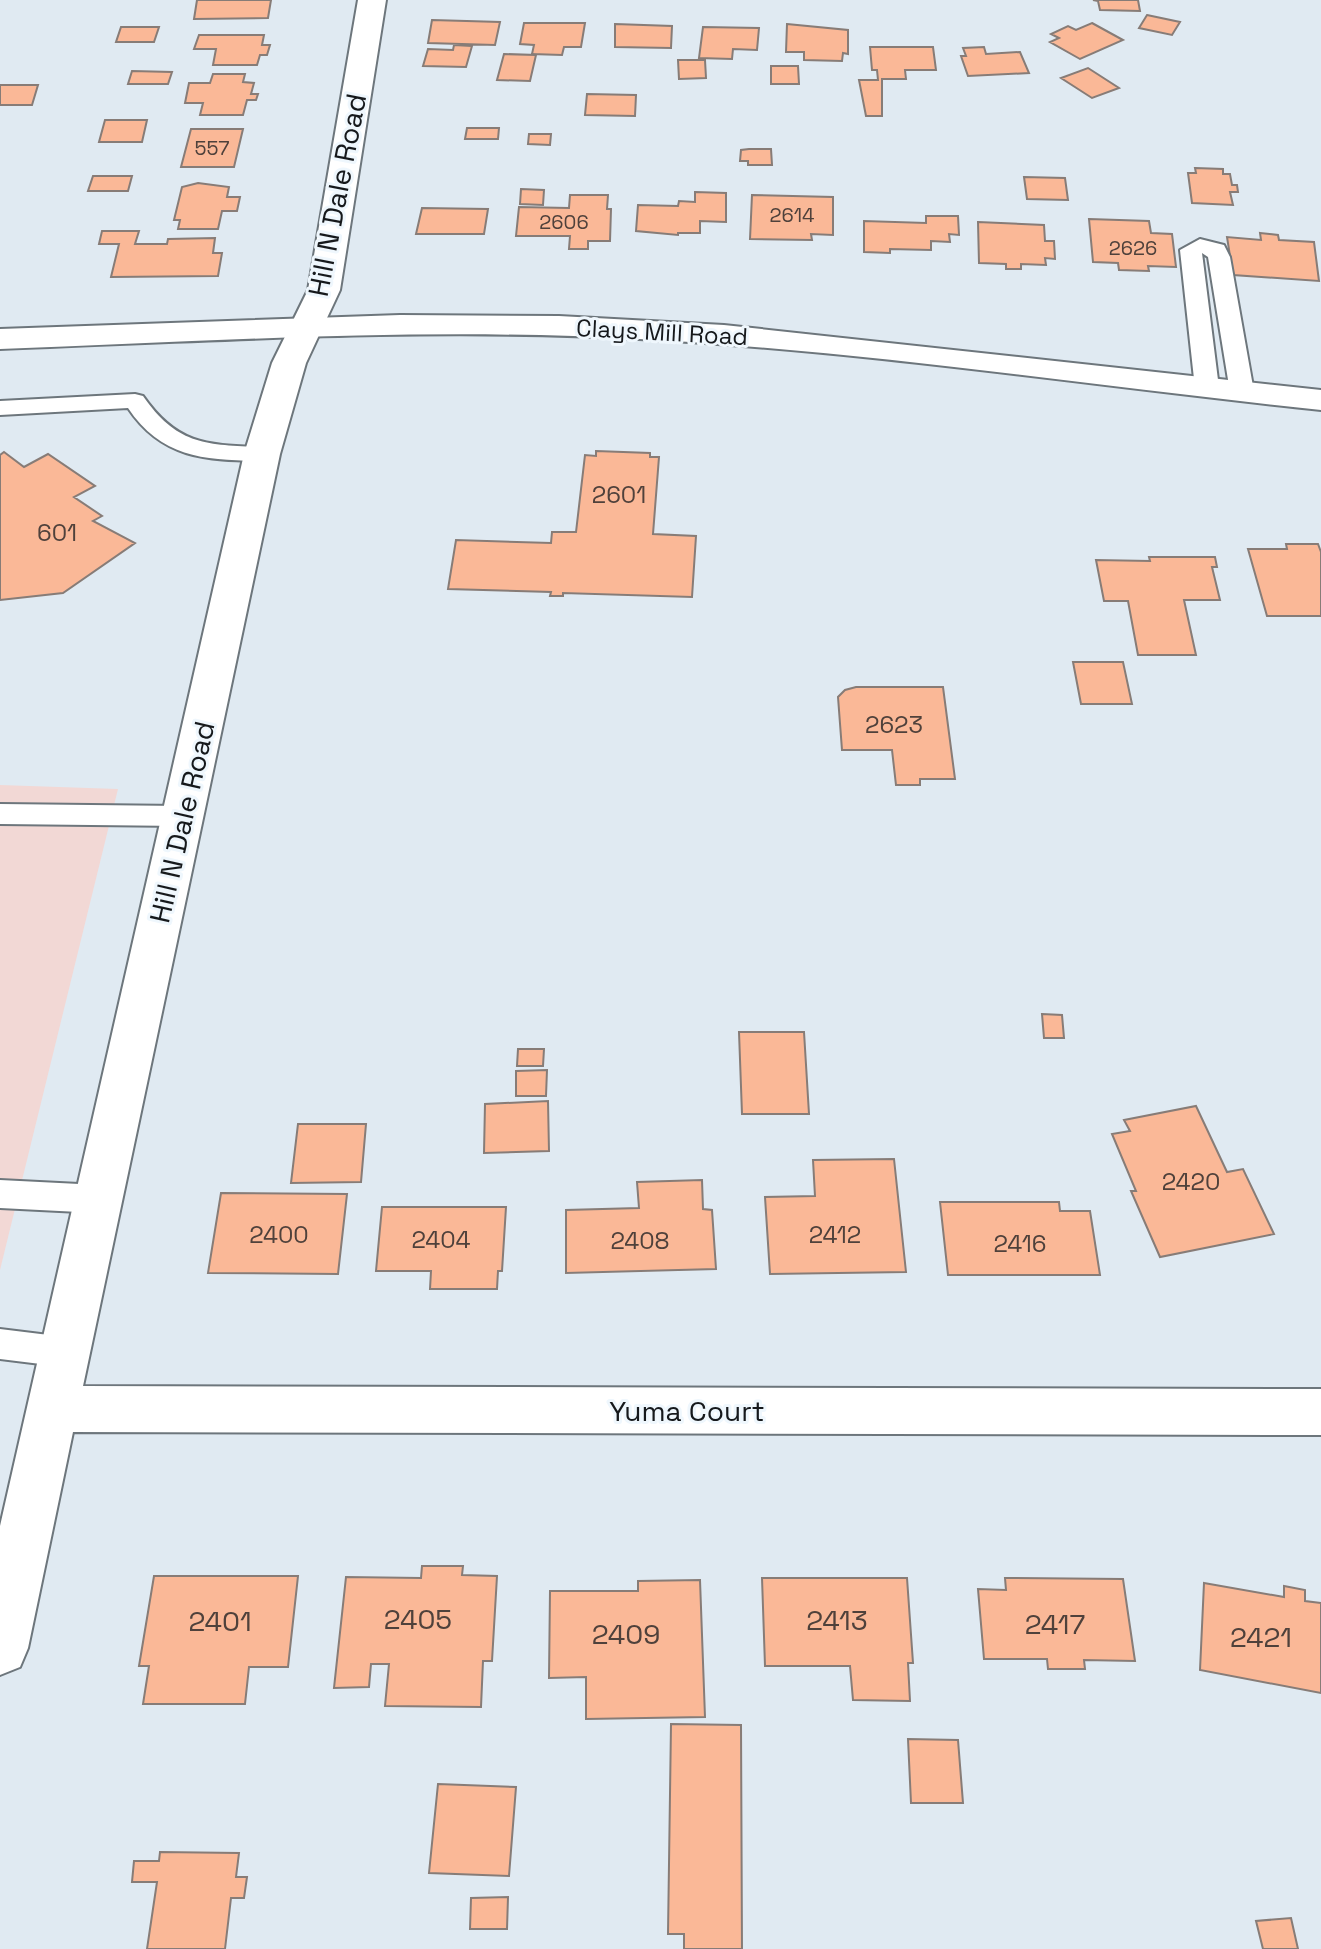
<svg xmlns="http://www.w3.org/2000/svg" width="1321" height="1949" font-family="'Space Grotesk',sans-serif">
<style>
.education{fill:#f2d8d5}
.building{fill:#fab897;stroke:#877c77;stroke-width:2}
.lines{fill:none;stroke-linecap:round;stroke-linejoin:round}
.lane-casing{stroke:#6d767c;stroke-width:4}
.street-casing{stroke:#6d767c;stroke-width:4}
.secondary-casing{stroke:#6d767c;stroke-width:4}
.lane{fill:#fff;fill-rule:evenodd}
.street{fill:#fff;fill-rule:evenodd}
.secondary{fill:#fff;fill-rule:evenodd}
.labels{text-anchor:middle;dominant-baseline:central;stroke-width:6;stroke-linejoin:round;paint-order:stroke}
.far-number-label{font-size:20px;fill:#4f413b}
.far-street-label{font-size:24px;fill:#16191c;stroke:#eff7fd}
.number-label{font-size:24px;fill:#4f413b}
.street-label{font-size:28px;fill:#16191c;stroke:#eff7fd}
.near-number-label{font-size:28px;fill:#4f413b}
</style>
<rect width="100%" height="100%" fill="#e0eaf2"/>
<path class="education" d="M0 785 118 789 0 1270Z"/>
<path class="building" d="M197 0H271L268 18 194 19Z
M1138 0 1140 11 1100 10 1098 1 1093 0Z
M1147 15 1180 22 1172 35 1139 28Z
M432 20 500 22 495 45 428 43Z
M524 23H585L581 47H564L562 55 532 54 534 45 520 44Z
M1092 23 1123 40 1080 59 1050 42 1059 38 1051 34 1068 26 1076 30Z
M615 24 672 26 671 48 615 47Z
M787 24 848 30V54L843 53 842 61 804 60V52H786Z
M121 27H159L154 42H116Z
M703 27 759 28 757 50 733 49 732 59 699 58Z
M199 35H264L262 45H270L267 55H260L257 65H213L216 49H194Z
M454 45 472 46 466 67 423 66 428 49 453 50Z
M870 47H933L936 70H905L906 79H882V116H866L859 80H878L877 70H872Z
M984 47 986 54 1020 52 1029 73 968 76 961 56H966L963 48Z
M504 54 536 55 530 81 497 80Z
M678 60H705L706 78 679 79Z
M771 66H798L799 84H771Z
M1088 68 1119 88 1092 98 1061 78Z
M132 71 172 72 168 84H128Z
M213 74H245L243 82 254 83 251 94H258L256 100H247L243 115H200L203 103H185L189 83H210Z
M0 85H38L32 105H0Z
M587 94 636 95 635 116 585 115Z
M105 120H147L142 142H99Z
M467 128H499L498 139H465Z
M191 129H243L234 167H181Z
M529 134H551L550 145 528 144Z
M749 149H771L772 165H748V161H740L741 150Z
M1195 168 1223 169V174H1230L1232 185H1237L1238 192H1230L1233 205 1192 203 1188 173H1196Z
M93 176H132L128 191H88Z
M1024 177 1065 178 1068 200 1027 199Z
M198 183 229 187 227 197H240L237 211H222L218 229H178L180 220H174L182 187Z
M521 189 544 190 543 205 520 204Z
M695 192 726 193V222L700 221V233H678V235L636 231 638 205 678 206 679 201 695 202Z
M570 195H608L607 209H611L610 241H588V249H569L570 236H516L519 207 569 208Z
M752 195 833 197V235L811 234 812 240 750 239Z
M422 208 488 209 484 234H416Z
M926 216H958L959 235 949 234 950 242 931 241V250L890 249V253L864 252V221L926 223Z
M1089 219 1149 221 1151 233 1172 234 1176 267 1148 266 1149 271 1119 270 1118 263 1093 262Z
M978 222 1044 225 1045 241H1054L1055 259 1045 258 1046 265 1021 264V269H1006V264L979 263Z
M102 231H139L135 244H167L168 239 215 238 213 253H222L218 276 111 277 119 244H99Z
M1260 233 1278 235 1279 240 1314 242 1319 281 1233 275 1227 237 1261 240Z
M596 451 650 453V457H659L653 534 696 536 692 597 563 593V596H550L551 592 448 589 456 540 551 543 552 532H576L585 455 596 456Z
M4 452 24 467 48 454 95 486 74 497 102 516 93 521 135 543 63 593 0 600V455Z
M1286 544H1318L1321 552V616H1267L1248 549H1287Z
M1149 557H1215L1217 567H1212L1220 600H1184L1196 655H1138L1128 601H1104L1096 560 1150 561Z
M1073 662H1123L1132 704H1081Z
M856 687H943L955 779H920V785H896L892 750H842L838 697 845 690Z
M1042 1014 1062 1015 1064 1038H1044Z
M739 1032H804L809 1114H742Z
M518 1049H544L543 1066H517Z
M547 1070 546 1096H516V1071Z
M548 1101 549 1151 484 1153 485 1104Z
M1196 1106 1227 1172 1243 1169 1274 1234 1160 1257 1131 1191H1136L1112 1134 1130 1131 1124 1120Z
M298 1124H366L361 1182 291 1183Z
M894 1159 906 1272 770 1274 765 1197 815 1196 813 1160Z
M702 1180 703 1209 712 1210 716 1269 566 1273V1210L639 1208 637 1182Z
M221 1193 347 1194 338 1274 208 1273Z
M940 1202H1059L1060 1211H1090L1100 1275H948Z
M382 1207H506L502 1271H498L497 1289H430L431 1271H376Z
M422 1566H463L462 1575 497 1576 492 1661H483L481 1707 385 1706 389 1664H371L369 1687 334 1688 346 1577 421 1578Z
M154 1576H298L288 1667H249L245 1704H143L149 1666H139Z
M762 1578H907L913 1663H908L910 1701 853 1700 850 1666H765Z
M1005 1578 1123 1579 1135 1661 1084 1660 1085 1669H1048L1047 1659H984L978 1589 1006 1590Z
M700 1580 705 1717 586 1719V1677L549 1678 550 1591H638V1581Z
M1204 1583 1284 1597V1586L1305 1590V1601L1321 1603V1693L1200 1670Z
M671 1724 741 1725 742 1949H684V1934H668Z
M908 1739 958 1740 963 1803H911Z
M438 1784 516 1787 509 1876 429 1873Z
M160 1852 239 1853 236 1877H247L244 1898H231L225 1949H147L157 1882H132L134 1861H159Z
M508 1897 507 1929H470L471 1898Z
M1291 1918 1298 1949H1263L1256 1921Z"/>
<g class="lines">
<defs>
<path id="lane" d="M1200 239 1224 245 1230 257 1254 392 1250 397H1234L1230 392 1208 257 1202 253 1219 388 1215 393H1199L1195 388 1180 250Z
M135 394 143 396C177 445 206 445 262 447L270 449 274 454 270 459 262 461C206 460 162 459 128 408L0 415V401Z
M0 804 182 806 192 809 196 816 192 823 182 826 0 824Z
M0 1180 99 1185 111 1189 115 1199 111 1209 99 1213 0 1208Z
M0 1329 65 1337 77 1341 82 1352 77 1363 65 1367 0 1359Z"/>
<path id="street" d="M358 0H386L340 290 306 363 280 454 83 1386 1321 1389V1435L73 1432 28 1648 20 1667 0 1675V1526L244 454 272 363 308 290Z"/>
<path id="secondary" d="M400 315 559 316 724 325 1321 390V410C1094 386 867 351 639 339 426 327 213 341 0 349V329Z"/>
</defs>
<use href="#lane" class="lane-casing"/>
<use href="#street" class="street-casing"/>
<use href="#secondary" class="secondary-casing"/>
<use href="#lane" class="lane"/>
<use href="#street" class="street"/>
<use href="#secondary" class="secondary"/>
</g>
<g class="labels">
<g class="far-number-label">
<text x="212" y="148">557</text>
<text x="792" y="215">2614</text>
<text x="564" y="222">2606</text>
<text x="1133" y="248">2626</text>
</g>
<g class="far-street-label">
<text transform="translate(662 332) rotate(3)">Clays Mill Road</text>
</g>
<g class="number-label">
<text x="619" y="494">2601</text>
<text x="57" y="532">601</text>
<text x="894" y="724">2623</text>
<text x="1191" y="1181">2420</text>
<text x="279" y="1234">2400</text>
<text x="835" y="1234">2412</text>
<text x="441" y="1239">2404</text>
<text x="640" y="1240">2408</text>
<text x="1020" y="1243">2416</text>
</g>
<g class="street-label">
<text transform="translate(337 195) rotate(-79)">Hill N Dale Road</text>
<text transform="translate(182 822) rotate(-77)">Hill N Dale Road</text>
<text x="687" y="1411">Yuma Court</text>
</g>
<g class="near-number-label">
<text x="418" y="1619">2405</text>
<text x="837" y="1620">2413</text>
<text x="220" y="1621">2401</text>
<text x="1055" y="1624">2417</text>
<text x="626" y="1634">2409</text>
<text x="1261" y="1637">2421</text>
</g>
</g>
</svg>
